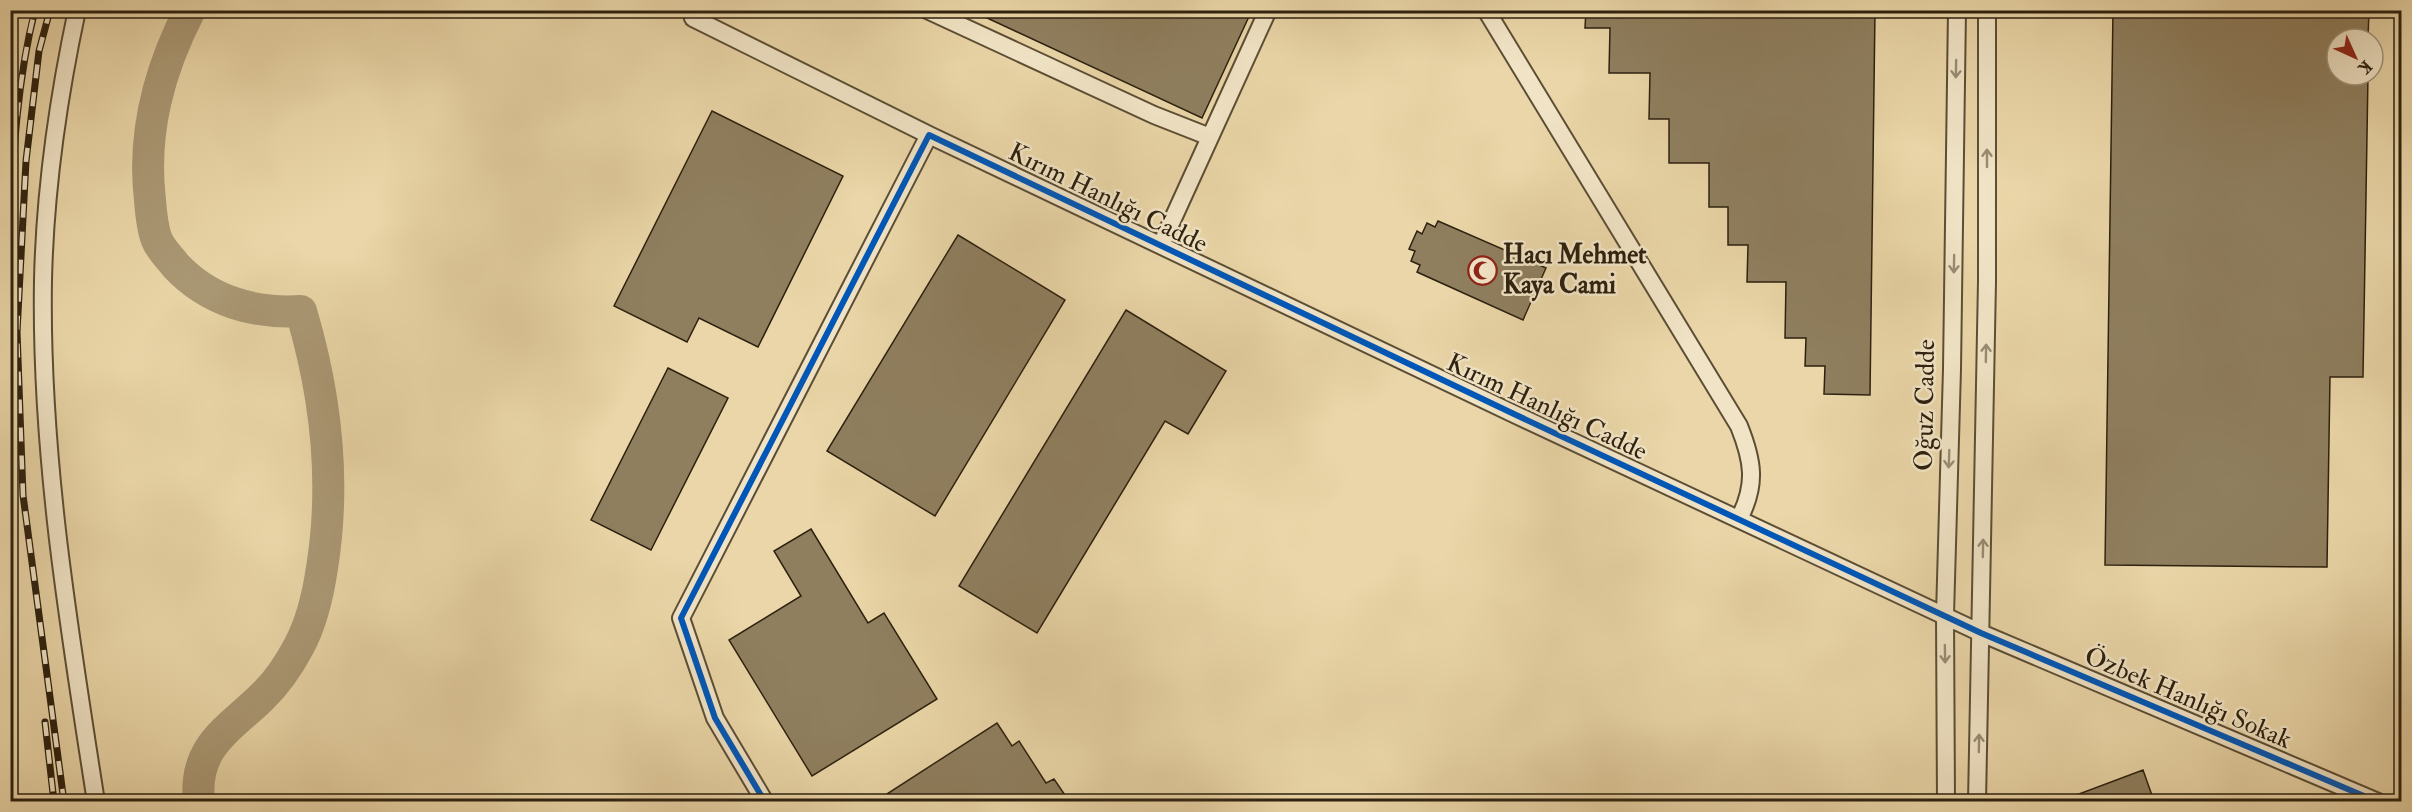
<svg xmlns="http://www.w3.org/2000/svg" width="2412" height="812" font-family="'IM FELL Double Pica',serif">
<style>
.lines{fill:none;stroke-linecap:round;stroke-linejoin:round}
.river{stroke:#aa9874;stroke-width:32}
.building{fill:#8f7f5f;stroke:#2d210f;stroke-width:1.5}
.minor-casing{stroke:#5c4e35;stroke-width:20}
.minor{stroke:#f1e4c6;stroke-width:16}
.rail-casing{stroke:#2d210f;stroke-width:7}
.rail{stroke:#f1e4c6;stroke-width:4.5;stroke-dasharray:14;stroke-linecap:butt}
.cycleway-casing{stroke:#f1e4c6;stroke-width:10}
.cycleway{stroke:#0057b8;stroke-width:6}
.oneway{stroke:#998c74}
.labels{text-anchor:middle;dominant-baseline:central;stroke-width:5;stroke-linejoin:round;paint-order:stroke}
.street-label{font-size:26px;fill:#2d210f;stroke:#f1e4c6}
.poi-label{font-size:26px;font-weight:bold;fill:#2d210f;stroke:#f1e4c6;text-anchor:start}
</style>
<rect width="100%" height="100%" fill="#ead6a8"/>
<filter id="stains"><feTurbulence type="fractalNoise" baseFrequency=".00333" numOctaves="4"/><feColorMatrix values="0 0 0 0 .2 0 0 0 0 .09 0 0 0 0 .02 0 0 0 .5 -.17"/></filter>
<radialGradient id="worn" r=".72"><stop offset=".6" stop-color="#630" stop-opacity="0"/><stop offset="1" stop-color="#630" stop-opacity=".3"/></radialGradient>
<g class="lines">
<path class="river" d="M190 10C159 70 142 132 150 200 151 212 152 228 157 240 161 250 170 258 176 266 209 301 254 314 301 311 326 395 336 481 322 568 318 595 312 622 299 646 289 665 277 683 261 698 228 730 193 747 199 802"/>
</g>
<path class="building" d="M970 10H1252L1202 118Z
M1586 10H1875L1870 395 1824 394 1825 366H1805L1806 338H1785L1786 282H1747L1748 245H1728V207H1709V163H1669V119H1649L1650 73H1609L1610 28H1585Z
M2113 10H2369L2368 39H2337V75H2368L2363 377H2330L2327 567 2105 565Z
M712 111 843 176 758 347 699 318 687 342 614 306Z
M1438 221 1546 268 1523 320 1417 272 1420 265 1411 261 1415 251 1409 249 1417 231 1422 234 1427 223 1435 227Z
M958 235 1065 300 935 516 827 451Z
M1126 310 1226 371 1188 434 1165 421 1037 633 959 586Z
M668 368 728 398 651 550 591 520Z
M811 529 868 623 884 613 937 699 812 776 729 640 801 596 774 551Z
M997 723 1012 746 1019 741 1046 783 1054 779 1069 801H876Z
M2143 770 2154 801H2063V800Z"/>
<g class="lines">
<defs>
<path id="minor" d="M77 10C58 99 45 189 43 280 40 455 69 628 96 802
M927 10 1154 115 1210 137
M1486 10 1739 426C1753 461 1757 484 1739 519
M693 18 929 135
M1161 245 1268 10
M765 802 715 718 681 618 929 135 1514 414 1981 633 2378 802
M1946 802 1945 615 1952 369 1957 10
M1977 802 1987 281V10"/>
</defs>
<use href="#minor" class="minor-casing"/>
<use href="#minor" class="minor"/>
<defs>
<path id="rail" d="M50 10 39 51 26 161 17 332 23 495 64 802
M10 228C13 155 17 81 35 10
M10 403 13 448
M45 722 54 802"/>
</defs>
<use href="#rail" class="rail-casing"/>
<use href="#rail" class="rail"/>
<defs>
<path id="cycleway" d="M765 802 715 718 681 618 929 135 1514 414 1981 633 2378 802"/>
</defs>
<use href="#cycleway" class="cycleway-casing"/>
<use href="#cycleway" class="cycleway"/>
</g>
<defs><path id="oneway-shaft" d="M-6 0H5M1.5-3L5.5 0L1.5 3" fill="none" stroke-width="1.6" stroke-linecap="round" stroke-linejoin="round" transform="scale(1.5)"/></defs>
<g class="oneway">
<use href="#oneway-shaft" transform="translate(1956 69) rotate(91)"/>
<use href="#oneway-shaft" transform="translate(1987 158) rotate(-90)"/>
<use href="#oneway-shaft" transform="translate(1954 264) rotate(91)"/>
<use href="#oneway-shaft" transform="translate(1986 353) rotate(-89)"/>
<use href="#oneway-shaft" transform="translate(1949 459) rotate(92)"/>
<use href="#oneway-shaft" transform="translate(1983 548) rotate(-89)"/>
<use href="#oneway-shaft" transform="translate(1945 654) rotate(89)"/>
<use href="#oneway-shaft" transform="translate(1979 743) rotate(-89)"/>
</g>
<defs>
<symbol id="mosque-ring" viewBox="-11 -11 22 22"><circle r="9.5" fill="#f1e4c6" stroke="#8f2418" stroke-width="1.5"/><path d="M3.5-4.9A6 6 0 1 0 3.5 4.9A5 5 0 1 1 3.5-4.9Z" fill="#8f2418"/></symbol>
</defs>
<g fill-rule="evenodd">
<use href="#mosque-ring" x="1466" y="254" width="33" height="33"/>
</g>
<g class="labels">
<g class="street-label">
<text transform="translate(1108 198) rotate(26)">Kırım Hanlığı Cadde</text>
<text transform="translate(1925 405) rotate(-89)">Oğuz Cadde</text>
<text transform="translate(1547 407) rotate(25)">Kırım Hanlığı Cadde</text>
<text transform="translate(2188 698) rotate(23)">Özbek Hanlığı Sokak</text>
</g>
<g class="poi-label">
<text x="1503" y="255">Hacı Mehmet<tspan x="1503" dy="30">Kaya Cami</tspan></text>
</g>
</g>
<rect width="2412" height="812" fill="none" stroke="#ead6a8" stroke-width="36"/>
<rect x="12" y="12" width="2388" height="788" fill="none" stroke="#2d210f" stroke-width="3"/>
<rect x="18" y="18" width="2376" height="776" fill="none" stroke="#2d210f" stroke-width="1.5"/>
<g transform="translate(2355 57) rotate(135)"><circle r="28" fill="#f1e4c6" stroke="#a3967d" stroke-width="1.5"/>
<path d="M0-4.5L10 22L0 15L-10 22Z" fill="#8f2418"/>
<text y="-9" font-size="16" font-weight="bold" text-anchor="middle" fill="#2d210f">K</text>
</g>
<rect width="100%" height="100%" filter="url(#stains)"/>
<rect width="100%" height="100%" fill="url(#worn)"/>
</svg>
